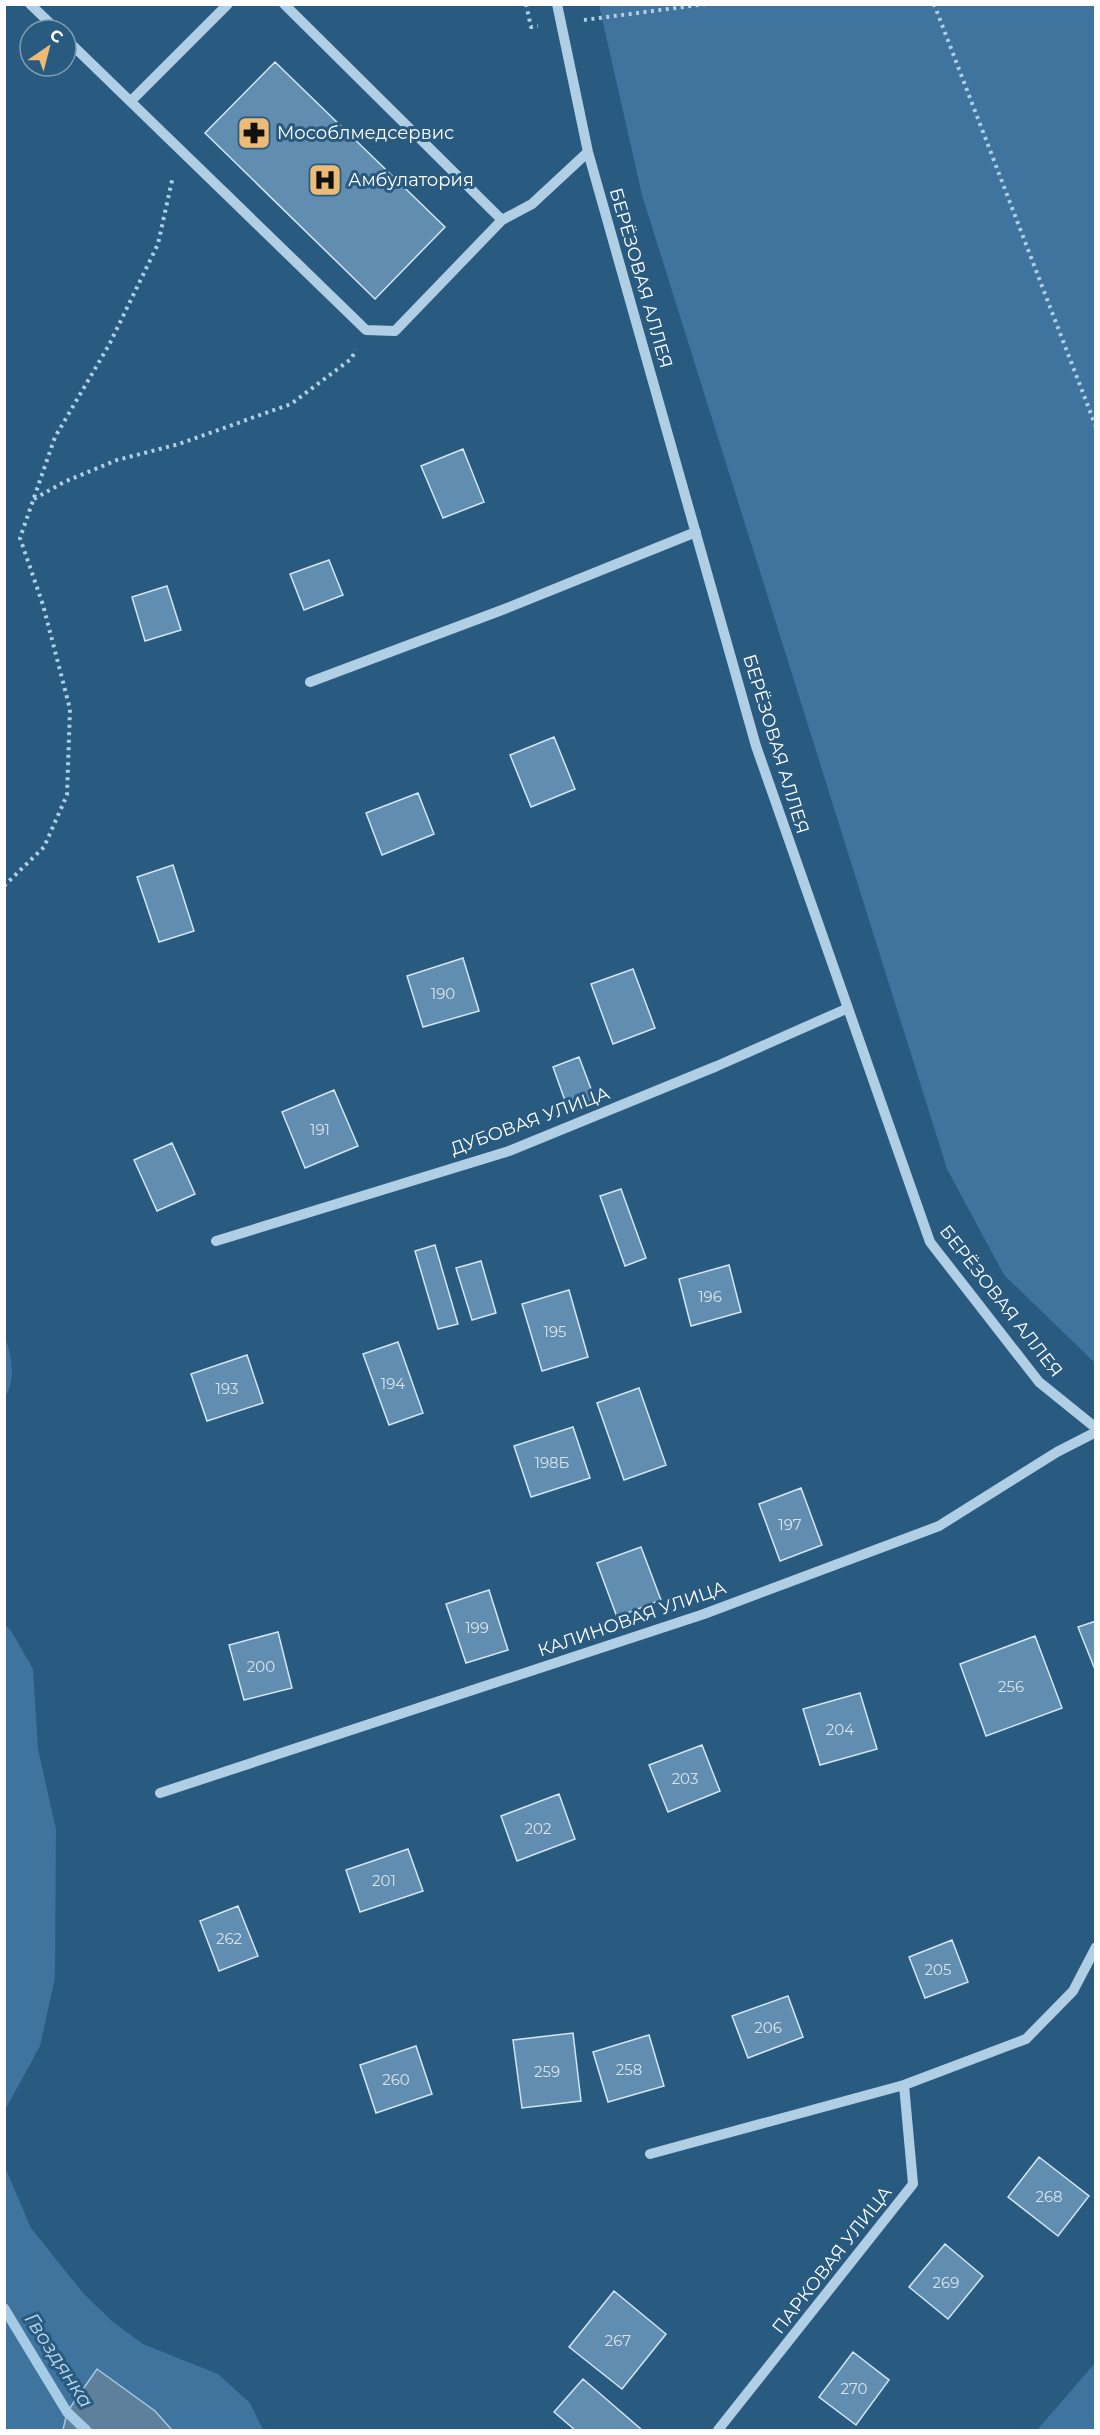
<svg xmlns="http://www.w3.org/2000/svg" width="1100" height="2435" font-family="Montserrat,sans-serif">
<style>
.green{fill:#3e749d}
.water{fill:#5e809a;stroke:#a5cbe5;stroke-width:1.5}
.lines{fill:none;stroke-linecap:round;stroke-linejoin:round}
.stream{stroke:#a5cbe5;stroke-width:10}
.building{fill:#618eb0;stroke:#d3e6f4;stroke-width:1.5}
.path{stroke:#b0cfe5;stroke-width:4;stroke-dasharray:3 4.5;stroke-linecap:butt}
.minor{stroke:#b0cfe5;stroke-width:10}
.labels{text-anchor:middle;dominant-baseline:central;stroke-width:6;stroke-linejoin:round;paint-order:stroke}
.number-label{font-size:15px;fill:#d8e3eb}
.poi-label{font-size:18px;fill:#fff;stroke:#295a7f;text-anchor:start}
.street-label{font-size:18px;fill:#fff;stroke:#295a7f}
.water-label{font-size:20px;font-style:italic;fill:#bbd8ed;stroke:#295a7f}
</style>
<rect width="100%" height="100%" fill="#295a7f"/>
<path class="green" d="M599 5H1095V1363L1004 1275 947 1169 642 195Z
M4 1336C12 1353 16 1381 5 1397Z
M5 1624 13 1634 33 1669 38 1749 56 1829 55 1978 40 2046 5 2110Z
M4 2165 31 2228 83 2293 113 2322 143 2344 218 2374 250 2403 263 2430H172L155 2411 67 2412 63 2430H5Z
M1095 2363V2430H1037Z"/>
<path class="water" d="M97 2369 155 2411 172 2430H63L67 2412Z"/>
<g class="lines">
<path class="stream" d="M4 2308 67 2412 86 2430"/>
</g>
<path class="building" d="M275 62 445 227 375 299 205 133Z
M463 449 484 502 443 518 421 466Z
M329 560 343 595 304 610 290 574Z
M167 586 181 630 145 641 132 597Z
M554 737 575 789 531 807 510 755Z
M418 793 434 834 382 855 366 813Z
M173 865 194 931 159 942 137 877Z
M463 958 479 1011 423 1027 407 976Z
M633 969 655 1028 613 1044 591 984Z
M579 1057 596 1102 569 1112 553 1067Z
M334 1090 358 1146 305 1168 282 1112Z
M172 1143 195 1194 157 1211 134 1160Z
M621 1189 646 1258 625 1266 600 1196Z
M435 1245 458 1324 438 1329 415 1251Z
M481 1261 496 1313 472 1320 456 1268Z
M729 1265 741 1312 691 1326 679 1279Z
M569 1290 588 1357 542 1371 522 1304Z
M398 1342 423 1413 389 1425 363 1354Z
M247 1355 263 1403 207 1421 191 1374Z
M639 1388 666 1465 624 1480 597 1403Z
M573 1427 590 1478 531 1497 514 1446Z
M801 1488 822 1545 780 1561 759 1504Z
M641 1547 661 1600 617 1617 597 1563Z
M489 1590 508 1650 466 1663 446 1604Z
M1096 1621V1672L1078 1627Z
M278 1632 292 1688 244 1700 229 1645Z
M1035 1636 1062 1708 986 1736 960 1664Z
M860 1693 877 1749 820 1765 803 1709Z
M702 1745 720 1791 668 1812 649 1765Z
M559 1794 575 1839 517 1861 501 1816Z
M408 1849 423 1891 360 1912 346 1870Z
M238 1906 258 1956 219 1971 200 1921Z
M952 1940 968 1982 925 1998 909 1957Z
M788 1996 803 2037 748 2058 732 2016Z
M573 2033 581 2101 522 2108 513 2040Z
M649 2035 664 2086 608 2102 593 2052Z
M416 2046 432 2094 376 2113 360 2065Z
M1039 2157 1089 2196 1058 2236 1008 2197Z
M945 2244 983 2276 948 2319 909 2287Z
M614 2291 666 2334 622 2389 569 2347Z
M853 2352 889 2380 856 2425 819 2397Z
M583 2379 642 2430H575L554 2412Z"/>
<g class="lines">
<path class="path" d="M526 4 531 27 538 26
M934 4 1096 427
M584 20 706 4
M34 499 64 482 117 460 179 444 291 404 351 359 356 350
M4 886 44 847 67 795 70 709 43 605 20 538 55 437 109 345 158 244 173 176"/>
<path class="minor" d="M30 4 57 30
M284 4 502 220
M557 4 588 152 756 746 930 1242 1039 1382 1096 1428
M66 39 366 330 395 331 502 220 532 204 588 152
M131 101 228 4
M310 682 502 610 696 532
M216 1241 509 1151 717 1066 846 1009
M160 1793 704 1614 939 1526 1057 1452 1096 1432
M650 2154 904 2085
M718 2430 913 2184 904 2085 1026 2039 1073 1991 1096 1947"/>
</g>
<defs>
<symbol id="pharmacy-square" viewBox="-11 -11 22 22"><rect x="-9" y="-9" width="18" height="18" rx="4" fill="#ecbc77" stroke="#295a7f"/><path d="M-2-6h4v4h4v4h-4v4h-4v-4h-4v-4h4Z" fill="#111"/></symbol>
<symbol id="hospital-square" viewBox="-11 -11 22 22"><rect x="-9" y="-9" width="18" height="18" rx="4" fill="#ecbc77" stroke="#295a7f"/><path d="M-5-5h3v3.5h4V-5h3V5h-3V1.5h-4V5h-3Z" fill="#111"/></symbol>
</defs>
<g fill-rule="evenodd">
<use href="#pharmacy-square" x="235" y="114" width="38" height="38"/>
<use href="#hospital-square" x="306" y="161" width="38" height="38"/>
</g>
<g class="labels">
<g class="number-label">
<text x="443" y="993">190</text>
<text x="320" y="1129">191</text>
<text x="710" y="1296">196</text>
<text x="555" y="1331">195</text>
<text x="393" y="1383">194</text>
<text x="227" y="1388">193</text>
<text x="552" y="1462">198Б</text>
<text x="790" y="1524">197</text>
<text x="477" y="1627">199</text>
<text x="261" y="1666">200</text>
<text x="1011" y="1686">256</text>
<text x="840" y="1729">204</text>
<text x="685" y="1778">203</text>
<text x="538" y="1828">202</text>
<text x="384" y="1880">201</text>
<text x="229" y="1938">262</text>
<text x="938" y="1969">205</text>
<text x="768" y="2027">206</text>
<text x="629" y="2069">258</text>
<text x="547" y="2071">259</text>
<text x="396" y="2079">260</text>
<text x="1049" y="2196">268</text>
<text x="946" y="2282">269</text>
<text x="618" y="2340">267</text>
<text x="854" y="2388">270</text>
</g>
<g class="poi-label">
<text x="277" y="133">Мособлмедсервис</text>
<text x="348" y="180">Амбулатория</text>
</g>
<g class="street-label">
<text transform="translate(641 278) rotate(74)">БЕРЁЗОВАЯ АЛЛЕЯ</text>
<text transform="translate(776 744) rotate(73)">БЕРЁЗОВАЯ АЛЛЕЯ</text>
<text transform="translate(530 1121) rotate(-20)">ДУБОВАЯ УЛИЦА</text>
<text transform="translate(1001 1301) rotate(52)">БЕРЁЗОВАЯ АЛЛЕЯ</text>
<text transform="translate(632 1619) rotate(-19)">КАЛИНОВАЯ УЛИЦА</text>
<text transform="translate(832 2260) rotate(-52)">ПАРКОВАЯ УЛИЦА</text>
</g>
<g class="water-label">
<text transform="translate(59 2360) rotate(57)">Гвоздянка</text>
</g>
</g>
<rect width="1100" height="2435" fill="none" stroke="#ffffff" stroke-width="12"/>
<g transform="translate(48 48) rotate(35)"><circle r="28" fill="#295a7f" stroke="#7f9cb2" stroke-width="1.5"/>
<path d="M0-4.5L10 22L0 15L-10 22Z" fill="#ecbc77"/>
<text y="-9" font-size="16" font-weight="bold" text-anchor="middle" fill="#ffffff">С</text>
</g>
</svg>
